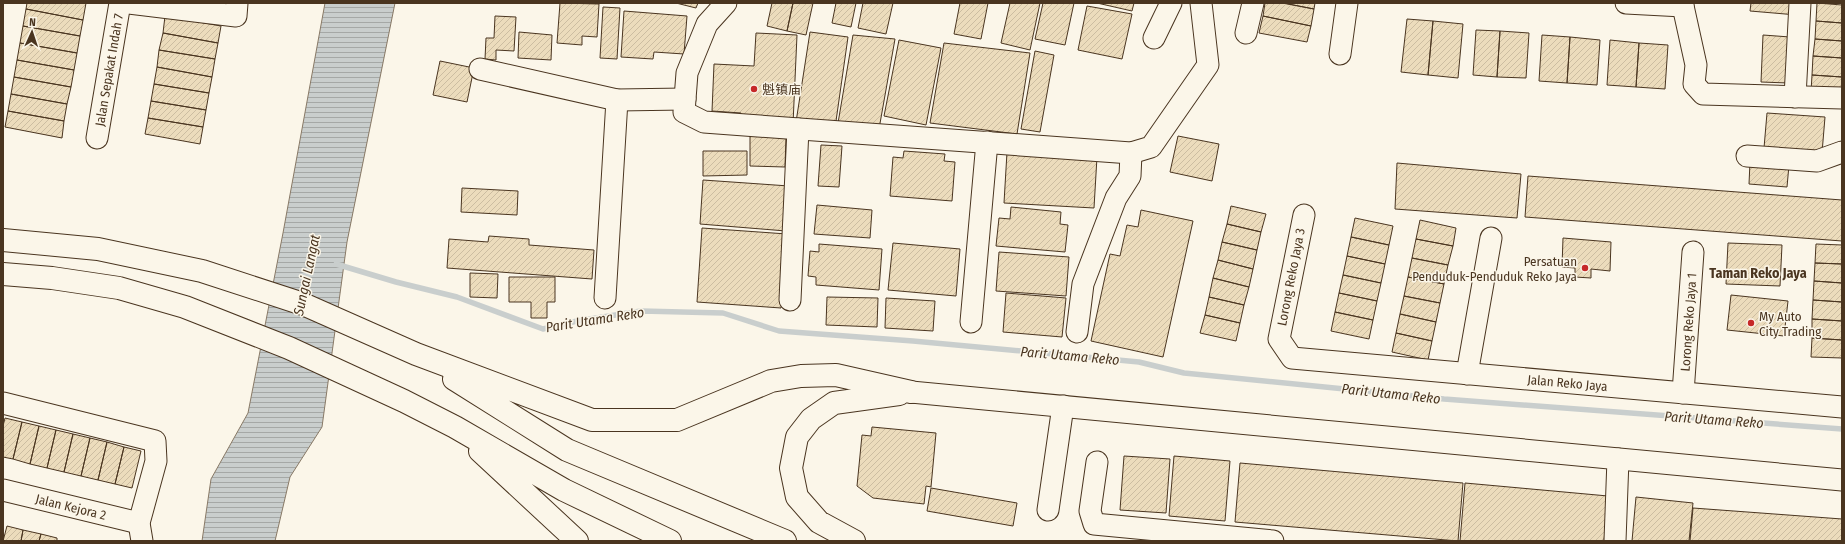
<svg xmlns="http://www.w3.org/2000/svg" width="1845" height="544" font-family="'Fira Sans Condensed','Noto Sans SC',sans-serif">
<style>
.water{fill:url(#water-rules);stroke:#887966}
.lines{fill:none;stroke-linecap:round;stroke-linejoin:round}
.stream{stroke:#c9cecd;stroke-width:5.5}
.building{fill:url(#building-hatch);stroke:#4a3520}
.minor-casing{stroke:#4a3520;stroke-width:23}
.highway-casing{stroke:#4a3520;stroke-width:24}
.minor{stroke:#fbf6e9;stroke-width:21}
.highway{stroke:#fbf6e9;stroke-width:22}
.poi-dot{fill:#c62828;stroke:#fbf6e9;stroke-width:1.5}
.labels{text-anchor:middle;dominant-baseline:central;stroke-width:3;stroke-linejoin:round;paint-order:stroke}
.street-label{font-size:13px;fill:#4a3520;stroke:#fbf6e9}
.poi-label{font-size:13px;fill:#4a3520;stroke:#fbf6e9;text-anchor:start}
.neighbourhood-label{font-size:14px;font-weight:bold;fill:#4a3520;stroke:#fbf6e9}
.water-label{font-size:14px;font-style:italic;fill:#4a3520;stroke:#fbf6e9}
</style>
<defs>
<pattern id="water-rules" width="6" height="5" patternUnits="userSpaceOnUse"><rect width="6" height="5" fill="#c9cecd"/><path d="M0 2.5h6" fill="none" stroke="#a5a8a6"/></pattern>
<pattern id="building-hatch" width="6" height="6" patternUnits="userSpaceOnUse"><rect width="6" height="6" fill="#ecdcbc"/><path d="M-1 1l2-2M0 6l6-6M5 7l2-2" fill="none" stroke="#ccbda1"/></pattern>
</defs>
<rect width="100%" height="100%" fill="#fbf6e9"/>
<path class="water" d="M325 3H395L347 242 322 427 290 477 275 541H202L211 479 248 413 283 233Z"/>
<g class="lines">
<path class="stream" d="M336 264 396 282 457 297 543 329 577 321 641 311 723 313 779 331 913 341 1139 362 1184 373 1444 399 1842 429"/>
</g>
<path class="building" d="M27 3H86L83 20 26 9Z
M560 3 599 4 597 37 582 36V45L557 43Z
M676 3H698L696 8Z
M772 3H793L787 31 767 26Z
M793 3H813L806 35 787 31Z
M836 3H856L851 27 832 23Z
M863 3H893L886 34 858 28Z
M960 3H988L981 39 954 34Z
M1010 3H1040L1030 50 1001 43Z
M1043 3H1074L1065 45 1035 39Z
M1097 3H1134L1132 11Z
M1265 3H1283L1314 9 1311 26 1263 16Z
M1283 3H1315L1314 9Z
M1751 3H1798L1797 15 1750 11Z
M1817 3 1842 5V23L1816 21Z
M1087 6 1132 14 1122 59 1078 50Z
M603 7 620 8 617 59 600 58Z
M26 9 83 20 80 36 23 26Z
M624 11 687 16 684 54 654 52 653 59 621 57Z
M165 16 221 26 218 43 163 33Z
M495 16 516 17 514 51 496 50V60L485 59 486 38H494Z
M1263 16 1311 26 1307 42 1259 33Z
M1407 19 1433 21 1428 75 1401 72Z
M1433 21 1463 24 1458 78 1428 75Z
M1816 21 1842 23V41L1815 39Z
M23 26 80 36 77 53 20 43Z
M1476 30 1500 31 1497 77 1473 75Z
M1500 31 1529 33 1526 78 1497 77Z
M519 32 552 35 551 60 518 58Z
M810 32 848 37 835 128 796 122Z
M163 33 218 43 215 59 159 50Z
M756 33 797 35 793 124 740 121 741 113 712 111 714 64 754 66Z
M853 35 895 39 879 129 838 123Z
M1542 35 1570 37 1567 83 1539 81Z
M1763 35 1790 37 1788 83 1761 82Z
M1570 37 1600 40 1597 85 1567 83Z
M1815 39 1842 41V58L1813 56Z
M899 40 941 48 926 125 884 116Z
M1610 40 1639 43 1636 87 1607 85Z
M20 43 77 53 74 70 17 60Z
M944 43 1030 53 1017 134 930 123Z
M1639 43 1668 45 1665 89 1636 87Z
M159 50 215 59 212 77 157 67Z
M1035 51 1054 55 1040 132 1021 129Z
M1813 56 1842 58V77L1812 75Z
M17 60 74 70 71 87 14 77Z
M440 61 474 68 467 102 433 95Z
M157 67 212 77 209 93 154 84Z
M1812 75 1842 77V95L1811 92Z
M14 77 71 87 67 104 11 94Z
M154 84 209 93 206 110 151 101Z
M11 94 67 104 64 121 8 111Z
M151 101 206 110 203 127 148 118Z
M8 111 64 121 62 138 5 127Z
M1767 113 1825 117 1822 153 1764 148Z
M148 118 203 127 200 144 145 134Z
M750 136 786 137 785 167 750 166Z
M1178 136 1219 144 1212 181 1170 172Z
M821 145 842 146 839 187 818 186Z
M703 151H747V175L703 176Z
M904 151 945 154 944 161 955 162 952 201 890 196 893 157 903 158Z
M1007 152 1097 157 1094 208 1004 203Z
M1750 162 1789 165 1787 187 1749 184Z
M1397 163 1521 174 1517 218 1395 209Z
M1528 176 1842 200V241L1525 217Z
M703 180 789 186 786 231 700 224Z
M462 188 518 191 517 215 461 212Z
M817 205 872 210 870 238 814 234Z
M1231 206 1266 214 1261 232 1227 224Z
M1011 207 1061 212 1060 224 1068 225 1065 252 996 246 999 218 1010 219Z
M1141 210 1193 221 1163 357 1091 341 1110 254 1120 256 1127 225 1138 227Z
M1355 218 1393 226 1389 245 1351 237Z
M1420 220 1456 228 1453 246 1416 239Z
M1227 224 1261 232 1257 250 1222 242Z
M702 228 787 234 781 308 697 302Z
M489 236 529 239V245L594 250 592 279 447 268 449 239 488 242Z
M1351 237 1389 245 1385 264 1347 256Z
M1563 238 1611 242 1610 271 1591 269V278L1575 277V268L1562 267Z
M1416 239 1453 246 1448 265 1412 258Z
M1222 242 1257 250 1253 269 1218 260Z
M893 243 960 249 956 296 888 290Z
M1728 243 1782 245 1780 286 1726 284Z
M819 244 882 249 879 290 816 285V277L808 276 810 251 819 252Z
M1816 244 1842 245V264L1815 263Z
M999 252 1069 257 1066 296 996 291Z
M1347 256 1385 264 1381 283 1343 275Z
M1412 258 1448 265 1444 284 1408 277Z
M1218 260 1253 269 1249 287 1213 278Z
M1815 263 1842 264V283L1814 281Z
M470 273 498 274 497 298 470 297Z
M1343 275 1381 283 1377 301 1339 293Z
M509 277H555V302H547V318H531V302H509Z
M1408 277 1444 284 1440 303 1404 296Z
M1213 278 1249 287 1244 305 1209 297Z
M1814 281 1842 283V302L1813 300Z
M1006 293 1066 298 1062 337 1003 332Z
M1339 293 1377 301 1373 320 1335 312Z
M1731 295 1788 301 1784 336 1727 330Z
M1404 296 1440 303 1436 322 1400 314Z
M827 297 878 298 877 327 826 325Z
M1209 297 1244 305 1240 323 1205 315Z
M886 298 935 301 933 331 885 328Z
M1813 300 1842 302V321L1812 319Z
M1335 312 1373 320 1369 339 1331 331Z
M1400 314 1436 322 1432 341 1396 333Z
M1205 315 1240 323 1236 341 1200 333Z
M1812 319 1842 321V340L1812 338Z
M1396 333 1432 341 1428 360 1392 352Z
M1812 338 1842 340V358L1811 357Z
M5 418 22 422 13 459 3 457V426Z
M22 422 39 426 30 464 13 459Z
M39 426 56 430 47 468 30 464Z
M872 427 936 433 931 487 926 486 924 504 873 498 857 486 862 435 871 436Z
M56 430 73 434 64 472 47 468Z
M73 434 90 438 81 476 64 472Z
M90 438 107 442 98 480 81 476Z
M107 442 124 447 115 484 98 480Z
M124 447 141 451 132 488 115 484Z
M1124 456 1170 459 1166 513 1120 510Z
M1174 456 1230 461 1225 521 1169 516Z
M1240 463 1463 483 1458 541 1235 522Z
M1465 483 1608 496 1604 541H1460Z
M931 488 1017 503 1013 526 927 511Z
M1636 497 1693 503 1689 541H1632Z
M1693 508 1842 519V541H1690Z
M7 526 23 530 21 541H3Z
M23 530 41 534 39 541H21Z
M41 534 57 538V541H39Z"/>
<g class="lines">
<defs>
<g id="minor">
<path d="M129 3 236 16 237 3"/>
<path d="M726 3 707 24 687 73 684 112 704 122 1131 153 1151 147 1208 65 1201 3"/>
<path d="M1626 3 1683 6"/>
<path d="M1683 6 1696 65 1694 84 1703 94 1842 98"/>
<path d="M1246 33 1253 3"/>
<path d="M1154 38 1171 3"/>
<path d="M1340 54 1347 3"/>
<path d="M480 69 617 100 685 99"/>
<path d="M1795 97 1800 3"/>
<path id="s1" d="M97 138 120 3"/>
<path d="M1747 156 1817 161 1842 152"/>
<path id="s2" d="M1304 215 1279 339 1292 358 1842 407"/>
<path d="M605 298 617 100"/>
<path d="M790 300 798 129"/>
<path d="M971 322 987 142"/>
<path d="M1077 332 1083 284 1116 198 1130 176 1131 153"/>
<path d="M1467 374 1491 238"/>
<path d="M911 392 1842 480"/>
<path id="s3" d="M1683 393 1693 252"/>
<path d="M3 403 155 441 156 461 139 523 142 541"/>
<path d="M1097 462 1090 511 1094 524 1273 541"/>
<path id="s4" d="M3 490 139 523"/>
<path d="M1048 510 1063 406"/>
<path d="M1615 541 1618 459"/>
</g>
<path id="highway" d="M3 240 98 249 202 271 303 304 416 354 592 420H677L771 381 801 376 836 375 911 392
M3 274 52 278 119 288 185 307 289 348 404 401 455 427 564 490 670 541
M454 379 567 450 785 541
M480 451 577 541
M854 541 819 522 797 497 791 468 797 437 811 419 834 403 899 394"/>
</defs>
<use href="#minor" class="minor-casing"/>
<use href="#highway" class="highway-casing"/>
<use href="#minor" class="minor"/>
<use href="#highway" class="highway"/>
</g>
<g class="poi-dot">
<circle cx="754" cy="89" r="4"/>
<circle cx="1585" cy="268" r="4"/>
<circle cx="1751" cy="323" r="4"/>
</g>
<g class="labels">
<g class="street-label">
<text stroke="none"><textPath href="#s1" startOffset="69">Jalan Sepakat Indah 7</textPath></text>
<text transform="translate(1291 277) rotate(-79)">Lorong Reko Jaya 3</text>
<text stroke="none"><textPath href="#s3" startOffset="71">Lorong Reko Jaya 1</textPath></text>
<text stroke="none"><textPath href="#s2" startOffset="426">Jalan Reko Jaya</textPath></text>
<text stroke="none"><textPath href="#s4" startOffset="70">Jalan Kejora 2</textPath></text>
</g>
<g class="poi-label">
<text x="762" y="89">魁镇庙</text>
<text x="1577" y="261" text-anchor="end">Persatuan<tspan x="1577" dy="15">Penduduk-Penduduk Reko Jaya</tspan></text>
<text x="1759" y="316">My Auto<tspan x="1759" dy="15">City Trading</tspan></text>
</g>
<g class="neighbourhood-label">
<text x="1758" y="273">Taman Reko Jaya</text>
</g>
<g class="water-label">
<text transform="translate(307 275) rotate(-78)">Sungai Langat</text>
<text transform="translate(595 320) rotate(-9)">Parit Utama Reko</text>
<text transform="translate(1070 356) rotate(5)">Parit Utama Reko</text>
<text transform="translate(1391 394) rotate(6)">Parit Utama Reko</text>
<text transform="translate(1714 420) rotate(4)">Parit Utama Reko</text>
</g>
</g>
<rect width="1845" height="544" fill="none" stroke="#4a3520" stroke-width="8"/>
<g transform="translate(32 32) rotate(3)" stroke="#fbf6e9" stroke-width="3" paint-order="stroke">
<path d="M0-3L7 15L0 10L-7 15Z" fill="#4a3520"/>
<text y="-6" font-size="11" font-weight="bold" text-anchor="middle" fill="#4a3520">N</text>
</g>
</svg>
